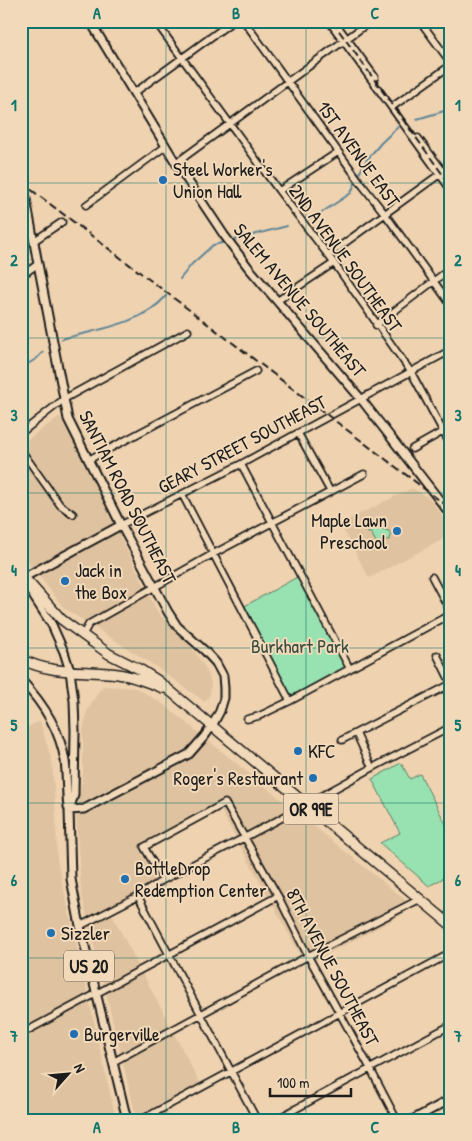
<svg xmlns="http://www.w3.org/2000/svg" width="472" height="1141" font-family="'Patrick Hand',sans-serif">
<style>
.built{fill:#dfc29f}
.green{fill:#98e1b0;stroke:#5a7e66}
.lines{fill:none;stroke-linecap:round;stroke-linejoin:round}
.stream{stroke:#5f8699;stroke-width:2}
.minor-casing{stroke:#1c1c1c;stroke-width:9}
.major-casing{stroke:#1c1c1c;stroke-width:11}
.highway-casing{stroke:#1c1c1c;stroke-width:12}
.minor{stroke:#f1d9b9;stroke-width:5.5}
.major{stroke:#f1d9b9;stroke-width:7}
.highway{stroke:#f1d9b9;stroke-width:9}
.rail{stroke:#1c1c1c;stroke-width:2;stroke-dasharray:8 4;stroke-linecap:butt}
.grid{fill:none;stroke:#0f766e;stroke-width:1;stroke-opacity:0.55}
.poi-dot{fill:#1f6fb2;stroke:#f1d9b9;stroke-width:2}
.labels{text-anchor:middle;dominant-baseline:central;stroke-width:4;stroke-linejoin:round;paint-order:stroke}
.shield{fill:#f1d9b9;stroke:#5c554b;stroke-width:1}
.shield-label{font-size:18px;font-weight:bold;fill:#1c1c1c}
.street-label{font-size:19px;fill:#1c1c1c;stroke:#f1d9b9}
.poi-label{font-size:19px;fill:#1c1c1c;stroke:#f1d9b9;text-anchor:start}
.park-label{font-size:19px;fill:#3b4d41;stroke:#f1d9b9}
.neatline{fill:none;stroke:#0f766e;stroke-width:2}
.grid-label{font-size:16px;text-anchor:middle;font-weight:bold;fill:#0f766e}
</style>
<rect width="100%" height="100%" fill="#efd2af"/>
<filter id="ink" filterUnits="userSpaceOnUse"><feTurbulence type="fractalNoise" baseFrequency=".02" numOctaves="2"/><feDisplacementMap in="SourceGraphic" scale="10" xChannelSelector="R" yChannelSelector="G"/><feConvolveMatrix kernelMatrix="1 2 1 2 8 2 1 2 1" color-interpolation-filters="sRGB"/></filter>
<g filter="url(#ink)">
<path class="built" d="M60 416 158 613 190 645 204 666 209 676 211 685 210 694 205 702 158 668 64 608 21 553V442L23 443Z
M412 488 429 498 451 527V535L369 578 340 524Z
M104 686 136 688 163 704 414 907 391 921 306 965 221 811 141 853 161 889 112 915 203 1089 166 1110 171 1120H137L81 892 76 817 83 772V731L87 712 98 692Z
M40 721 52 762 56 817 57 859 116 1120H21V730Z"/>
<path class="green" d="M376 521 380 528 389 531 391 535 390 539 378 543 376 542 371 533H368L366 526Z
M301 575 350 669 290 701 241 608Z
M401 763 410 779 420 774 451 834V874L429 886 380 843 400 833 372 779Z"/>
<g class="lines">
<path class="stream" d="M417 119 451 109
M358 176 365 162 381 143 400 125
M311 218 321 213 351 193 356 181
M230 241 287 226
M180 279 192 264 213 245 226 242
M62 339C95 330 143 324 166 296
M21 368 36 359 43 352"/>
<defs>
<path id="minor" d="M155 21 279 191 334 263 411 372 451 446
M244 21 363 186 385 214 451 305
M329 21 451 190
M334 21 375 77
M420 21 451 63
M134 93 233 21
M392 107 451 65
M418 138 451 182
M176 163 371 21
M279 191 338 152
M86 205 166 146
M34 241 62 222
M328 255 451 166
M21 276 38 264
M277 301 334 263
M376 325 451 268
M21 433 64 399 188 331
M298 433 330 491
M412 449 451 427
M21 450 60 505 73 514
M88 460 256 371
M241 464 350 669
M182 494 290 701
M121 525 241 464 451 350
M432 577 451 613
M82 636 89 624 213 554 364 474
M437 655 451 683
M247 719 259 716 290 701 451 614
M356 733 372 768
M342 740 451 684
M163 880 144 847 225 803 278 896 308 956 370 1068 397 1120
M138 896 257 1120
M80 926 138 896 163 880 276 821 372 768 451 727
M21 1034 278 896
M113 1062 308 956 420 899
M141 1120 451 953
M275 1120 451 1025"/>
<path id="major" d="M90 21 176 163 224 235 248 267 361 399 451 515
M21 172 38 264 68 419 121 525 168 612 177 626 205 651 216 663 223 676 224 688V698L220 711 212 726 204 737 189 754 84 809 69 810
M21 579 121 525
M27 584 32 594 52 625 64 652 70 671 74 701 75 731 74 795 69 810 71 879 80 926 127 1120
M21 680C42 702 60 730 65 761 67 776 66 792 68 807
M412 1120 451 1099"/>
<path id="highway" d="M21 574 61 619 69 625 109 654 141 670 157 680 451 925
M21 659C54 676 84 669 118 674 133 676 148 682 163 688"/>
</defs>
<use href="#minor" class="minor-casing"/>
<use href="#major" class="major-casing"/>
<use href="#highway" class="highway-casing"/>
<use href="#minor" class="minor"/>
<use href="#major" class="major"/>
<use href="#highway" class="highway"/>
<path class="rail" d="M332 21 451 186
M21 182 451 509"/>
</g>
</g>
<path class="grid" d="M166 21V1120M306 21V1120M21 183H451M21 338H451M21 493H451M21 648H451M21 803H451M21 958H451"/>
<g class="poi-dot">
<circle cx="163" cy="180" r="5"/>
<circle cx="397" cy="531" r="5"/>
<circle cx="65" cy="581" r="5"/>
<circle cx="298" cy="751" r="5"/>
<circle cx="313" cy="778" r="5"/>
<circle cx="125" cy="879" r="5"/>
<circle cx="51" cy="933" r="5"/>
<circle cx="74" cy="1034" r="5"/>
</g>
<g class="labels">
<g class="shield">
<rect x="283.5" y="793.5" width="55" height="31" rx="4"/>
<rect x="64" y="950.5" width="50" height="31" rx="4"/>
</g>
<g class="shield-label">
<text x="311" y="809">OR 99E</text>
<text x="89" y="966">US 20</text>
</g>
<g class="street-label">
<text transform="translate(359 154) rotate(54)">1ST AVENUE EAST</text>
<text transform="translate(346 258) rotate(54)">2ND AVENUE SOUTHEAST</text>
<text transform="translate(300 300) rotate(50)">SALEM AVENUE SOUTHEAST</text>
<text transform="translate(242 444) rotate(-28)">GEARY STREET SOUTHEAST</text>
<text transform="translate(128 497) rotate(63)">SANTIAM ROAD SOUTHEAST</text>
<text transform="translate(333 967) rotate(62)">8TH AVENUE SOUTHEAST</text>
</g>
<g class="poi-label">
<text x="173" y="169">Steel Worker's<tspan x="173" dy="22">Union Hall</tspan></text>
<text x="387" y="520" text-anchor="end">Maple Lawn<tspan x="387" dy="22">Preschool</tspan></text>
<text x="75" y="570">Jack in<tspan x="75" dy="22">the Box</tspan></text>
<text x="308" y="751">KFC</text>
<text x="303" y="778" text-anchor="end">Roger's Restaurant</text>
<text x="135" y="868">BottleDrop<tspan x="135" dy="22">Redemption Center</tspan></text>
<text x="61" y="933">Sizzler</text>
<text x="84" y="1034">Burgerville</text>
</g>
<g class="park-label">
<text x="300" y="646">Burkhart Park</text>
</g>
</g>
<rect width="472" height="1141" fill="none" stroke="#f1d9b9" stroke-width="55"/>
<g transform="translate(68 1074) rotate(63)" stroke="#f1d9b9" stroke-width="4" paint-order="stroke">
<path d="M0-4L9 19L0 12L-9 19Z" fill="#1c1c1c"/>
<text y="-8" font-size="14" font-weight="bold" text-anchor="middle" fill="#1c1c1c">N</text>
</g>
<path d="M270 1088v8h81v-8" fill="none" stroke="#1c1c1c" stroke-width="2.5"/>
<text x="277" y="1088" font-size="15" fill="#1c1c1c" stroke="#f1d9b9" stroke-width="4" paint-order="stroke">100 m</text>
<rect x="28" y="28" width="416" height="1086" class="neatline"/>
<g class="grid-label">
<text x="97" y="19">A</text>
<text x="236" y="19">B</text>
<text x="375" y="19">C</text>
<text x="14" y="111">1</text>
<text x="458" y="111">1</text>
<text x="14" y="266">2</text>
<text x="458" y="266">2</text>
<text x="14" y="421">3</text>
<text x="458" y="421">3</text>
<text x="14" y="576">4</text>
<text x="458" y="576">4</text>
<text x="14" y="731">5</text>
<text x="458" y="731">5</text>
<text x="14" y="886">6</text>
<text x="458" y="886">6</text>
<text x="14" y="1042">7</text>
<text x="458" y="1042">7</text>
<text x="97" y="1133">A</text>
<text x="236" y="1133">B</text>
<text x="375" y="1133">C</text>
</g>
</svg>
